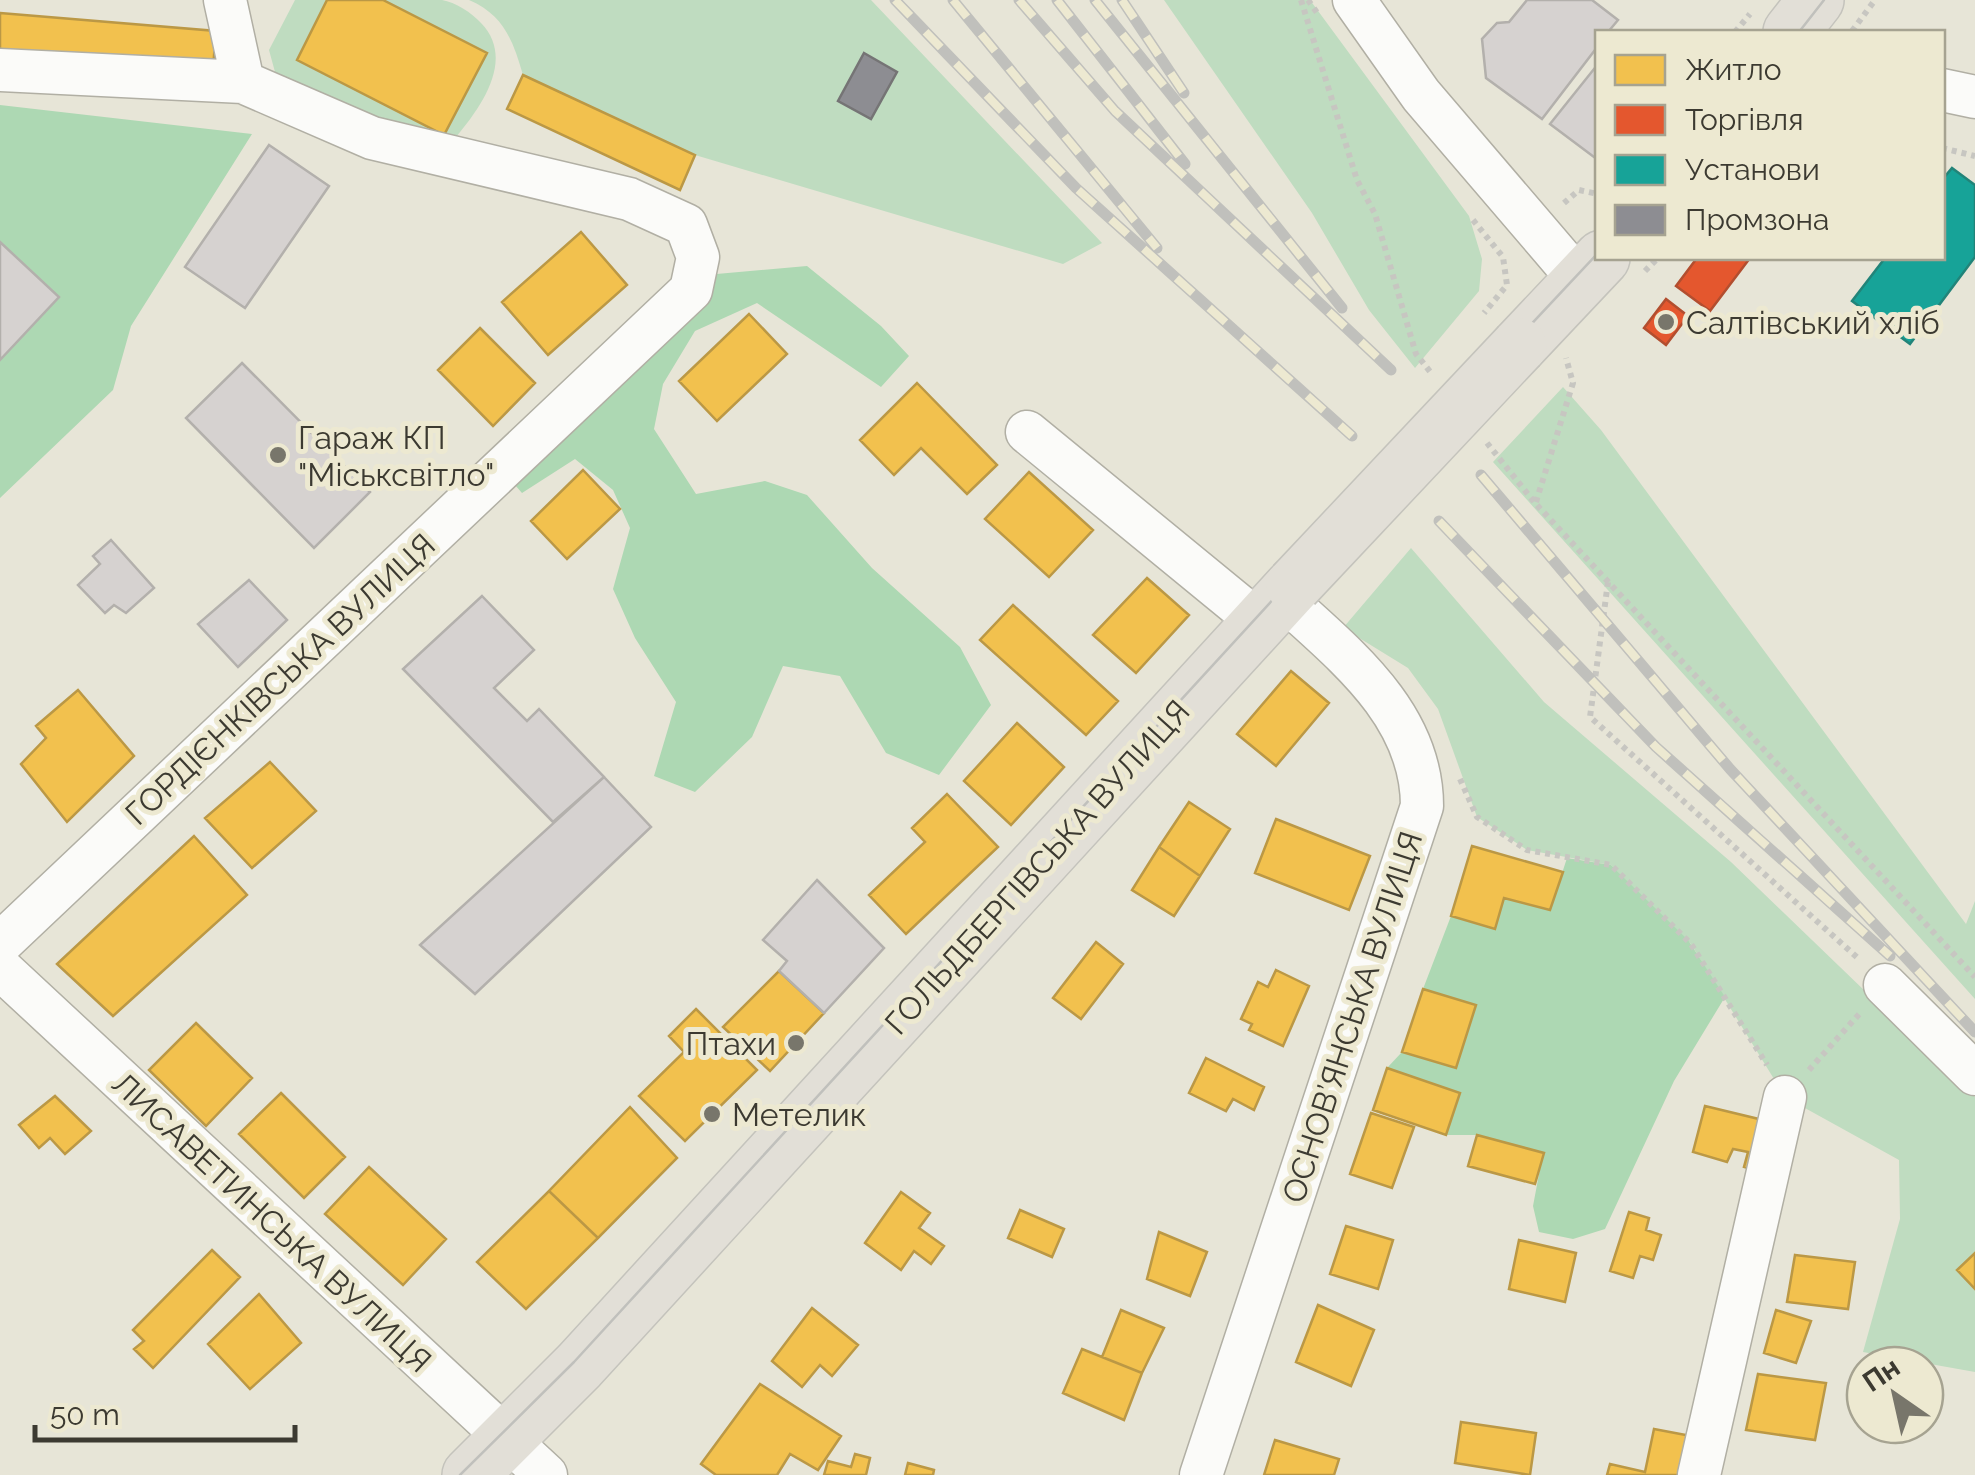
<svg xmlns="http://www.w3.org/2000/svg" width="1975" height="1475" font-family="Raleway,sans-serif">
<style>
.green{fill:#bfdcc0}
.forest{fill:#add8b3}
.homes{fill:#f2c14e;stroke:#bb9845;stroke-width:2.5}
.shops{fill:#e4572e;stroke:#b24e2f;stroke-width:2.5}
.public{fill:#17a398;stroke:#228479;stroke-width:2.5}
.industry{fill:#8d8d92;stroke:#757475;stroke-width:2.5}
.building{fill:#d6d2d0;stroke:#b3b0ac;stroke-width:2.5}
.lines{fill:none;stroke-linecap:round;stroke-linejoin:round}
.minor-casing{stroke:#b1afa4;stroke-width:45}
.major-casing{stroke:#c4c3bc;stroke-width:58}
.path{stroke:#c7c6c1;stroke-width:6;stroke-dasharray:5 5;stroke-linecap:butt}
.minor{stroke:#fbfbf9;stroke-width:42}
.major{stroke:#e2dfd7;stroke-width:55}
.tram{stroke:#c0c0bc;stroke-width:2.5}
.rail-casing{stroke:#c0c0bc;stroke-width:11}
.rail{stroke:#ede9d1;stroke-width:8;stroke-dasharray:22;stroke-linecap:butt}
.major-bridge-casing{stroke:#c4c3bc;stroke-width:58;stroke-linecap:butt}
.major-bridge{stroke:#e2dfd7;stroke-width:55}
.poi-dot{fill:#78766b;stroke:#ede9d1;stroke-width:4}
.labels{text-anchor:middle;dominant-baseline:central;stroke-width:10;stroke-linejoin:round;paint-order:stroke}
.poi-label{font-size:32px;fill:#3c3a31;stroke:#ede9d1;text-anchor:start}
.street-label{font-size:32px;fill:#3c3a31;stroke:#ede9d1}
</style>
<rect width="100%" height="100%" fill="#e7e5d7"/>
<path class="green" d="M295 0C342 0 394 0 442 0 455 2 472 13 481 23 515 58 483 105 456 137L356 113 275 72 269 50Z
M469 0H871L1102 243 1063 264 695 155 523 75C513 41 504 15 469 0Z
M1164 0H1310L1469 216 1482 259 1479 291 1415 368 1369 310 1312 213Z
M1563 387 1601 430 1966 924 1975 901V999L1493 462Z
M1411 548 1544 702 1731 862 1975 1097V1372L1863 1352 1900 1219 1899 1160 1785 1097 1691 944 1611 865 1527 850 1477 817 1438 709 1408 668 1343 628Z"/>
<path class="forest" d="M0 105 252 134 131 326 113 390 0 498Z
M807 266 881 326 909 356 881 387 757 303 695 331 663 384 654 429 696 494 765 481 807 495 872 568 960 647 991 705 939 775 886 753 840 676 783 666 752 737 695 792 654 776 676 702 635 638 613 589 630 528 613 490 575 459 522 493 501 469 499 445 672 278Z
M1567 858 1611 865 1688 940 1725 997 1674 1081 1605 1229 1573 1239 1539 1232 1533 1206 1543 1153 1477 1135H1446L1460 1093 1387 1068 1402 1052 1456 1068 1475 1005 1423 989 1451 916 1494 929 1504 898 1550 910Z"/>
<path class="homes" d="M327 0H383L487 53 444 135 297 60Z
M0 13 216 31 213 68 0 50Z
M523 75 695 155 680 190 507 109Z
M581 232 627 285 548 355 502 302Z
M749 314 787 354 717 421 679 381Z
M480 328 535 383 493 426 438 370Z
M917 383 997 465 967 494 921 448 894 475 860 440Z
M583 470 620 509 567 559 531 521Z
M1029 472 1093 530 1049 577 985 519Z
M1147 578 1189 615 1136 673 1093 635Z
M1013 605 1118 701 1086 735 980 640Z
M1291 671 1329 703 1276 766 1237 734Z
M78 690 134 756 67 822 21 764 46 738 36 726Z
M1017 723 1064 767 1011 825 964 781Z
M270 762 316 811 252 868 205 818Z
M947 794 998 847 906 934 869 895 925 842 912 828Z
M1189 802 1230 829 1200 876 1159 847Z
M1276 819 1370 856 1349 910 1255 873Z
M194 836 247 895 113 1016 57 964Z
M1472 846 1563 872 1550 910 1504 898 1495 929 1451 916Z
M1159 847 1200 876 1174 916 1132 890Z
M1096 942 1123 964 1081 1019 1053 998Z
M1276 970 1309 986 1283 1046 1249 1030 1252 1024 1241 1019 1258 982 1268 987Z
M779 971 824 1013 770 1071 723 1027Z
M1423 989 1476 1005 1456 1068 1402 1052Z
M696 1009 757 1070 685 1141 639 1096 684 1052 669 1036Z
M196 1023 252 1078 206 1126 149 1070Z
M1206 1058 1264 1087 1254 1110 1233 1099 1226 1111 1189 1093Z
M1387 1068 1460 1093 1446 1135 1373 1110Z
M281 1093 345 1157 304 1198 239 1134Z
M55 1096 91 1131 65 1154 50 1138 39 1148 19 1125Z
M1705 1106 1767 1121 1751 1169 1744 1167 1748 1152 1733 1149 1727 1162 1693 1152Z
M630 1107 677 1158 598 1238 549 1191Z
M1371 1113 1414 1127 1392 1188 1350 1174Z
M1477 1135 1544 1153 1535 1184 1468 1166Z
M369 1167 446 1239 403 1285 325 1214Z
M549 1191 598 1238 526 1309 477 1262Z
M901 1192 930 1213 919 1228 944 1246 931 1264 914 1251 901 1270 865 1243Z
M1020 1210 1064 1229 1052 1257 1008 1238Z
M1629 1212 1649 1218 1646 1230 1661 1235 1653 1260 1640 1256 1633 1278 1610 1271Z
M1346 1226 1393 1240 1378 1289 1330 1274Z
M1159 1232 1207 1252 1190 1296 1147 1279Z
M1519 1240 1576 1253 1565 1302 1509 1289Z
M212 1250 240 1277 153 1368 134 1349 144 1341 133 1330Z
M1975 1253V1289L1957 1270Z
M1795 1255 1855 1262 1848 1309 1787 1302Z
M259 1294 301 1343 250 1389 208 1344Z
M1318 1305 1374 1330 1351 1386 1296 1362Z
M812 1308 858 1345 832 1376 820 1365 802 1387 772 1361Z
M1121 1310 1164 1328 1142 1373 1102 1357Z
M1776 1310 1811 1321 1796 1363 1764 1353Z
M1082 1349 1142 1373 1124 1420 1063 1393Z
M1758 1374 1826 1383 1815 1440 1746 1430Z
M760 1384 841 1436 818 1470 790 1454 777 1475H716L701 1464Z
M1461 1422 1536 1433 1530 1475 1455 1463Z
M1654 1429 1691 1436 1683 1475H1607L1610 1464 1645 1472Z
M1275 1440 1339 1459 1334 1475H1264Z
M855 1454 870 1458 866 1475H824L828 1461 851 1467Z
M908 1463 934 1470 933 1475H905Z"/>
<path class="shops" d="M1697 258H1750L1710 311 1676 286Z
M1666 299 1688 316 1666 345 1644 328Z"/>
<path class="public" d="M1952 168 1975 185V257L1910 344 1852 301 1885 258H1942V180Z"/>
<path class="industry" d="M864 53 897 72 871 119 838 101Z"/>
<path class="building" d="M1527 0H1592L1618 20 1608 32H1598V46L1542 119 1486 78 1482 39 1497 23 1509 22Z
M1598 64V160L1550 124Z
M269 145 329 186 245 308 185 267Z
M0 242 59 297 0 360Z
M242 363 370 492 314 548 186 418Z
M111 540 154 588 126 613 114 605 105 613 78 585 100 564 93 556Z
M249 580 287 620 238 667 198 624Z
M482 596 534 650 494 688 527 721 539 709 604 777 553 822 403 669Z
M604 777 651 827 475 994 420 945Z
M817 880 884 948 824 1013 779 971 787 961 763 940Z"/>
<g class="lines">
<defs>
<path id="minor" d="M225 0 243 82
M1354 0 1421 95 1581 282
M0 70 243 82 372 138 629 199 686 225 698 257 691 290 0 944
M1942 90 1975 97
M1027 432 1260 623
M0 968 546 1475
M1885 985 1975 1074
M1201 1475 1422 806C1422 714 1345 655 1283 598
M1699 1475 1785 1097"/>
<path id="major" d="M1791 32 1816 0
M1519 346 1602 258
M470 1475 579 1366 1294 585"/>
</defs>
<use href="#minor" class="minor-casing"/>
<use href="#major" class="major-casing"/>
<path class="path" d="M1301 0 1357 180 1375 214 1416 354 1432 374
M1308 0 1318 14
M1852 31 1875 0
M1735 32 1750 14
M1942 148 1975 156
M1564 203 1579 190 1598 194
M1473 220 1503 257 1507 285 1484 313
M1645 271 1658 258
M1487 443 1535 503 1975 977
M1536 502 1573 383 1566 358
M1608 582 1590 717 1860 960
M1460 779 1477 817 1527 850 1611 865 1691 944 1767 1065
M1809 1070 1861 1012"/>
<use href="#minor" class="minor"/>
<use href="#major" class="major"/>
<path class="tram" d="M1799 32 1824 0
M460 1475 574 1362 1278 594 1598 253"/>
<defs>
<path id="rail" d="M895 0 1076 188 1352 436
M953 0 1157 248
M1019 0 1115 111 1391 370
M1057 0 1185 164
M1095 0 1342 308
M1122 0 1184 93
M1481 475 1730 769 1975 1032
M1439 521 1656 747 1890 956"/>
</defs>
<use href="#rail" class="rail-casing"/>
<use href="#rail" class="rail"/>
<defs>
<path id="major-bridge" d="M1294 585 1519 346"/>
</defs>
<use href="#major-bridge" class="major-bridge-casing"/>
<use href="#major-bridge" class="major-bridge"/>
</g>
<g class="poi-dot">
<circle cx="1666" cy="322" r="10"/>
<circle cx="278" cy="455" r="10"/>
<circle cx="796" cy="1043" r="10"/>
<circle cx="712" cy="1114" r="10"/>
</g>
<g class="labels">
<g class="poi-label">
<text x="1686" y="322">Салтівський хліб</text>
<text x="298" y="437">Гараж КП<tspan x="298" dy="37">"Міськсвітло"</tspan></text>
<text x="776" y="1043" text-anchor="end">Птахи</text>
<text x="732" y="1114">Метелик</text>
</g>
<g class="street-label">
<text transform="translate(280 679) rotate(-43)">ГОРДІЄНКІВСЬКА ВУЛИЦЯ</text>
<text transform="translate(1037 867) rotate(-48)">ГОЛЬДБЕРГІВСЬКА ВУЛИЦЯ</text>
<text transform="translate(1352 1017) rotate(-72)">ОСНОВ’ЯНСЬКА ВУЛИЦЯ</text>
<text transform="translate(272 1222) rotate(43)">ЛИСАВЕТИНСЬКА ВУЛИЦЯ</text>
</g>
</g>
<rect x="1595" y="30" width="350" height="230" fill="#ede9d1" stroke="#a6a391" stroke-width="2.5"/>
<rect x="1615" y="55" width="50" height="30" fill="#f2c14e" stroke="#a6a391" stroke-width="2.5"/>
<text x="1685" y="80" font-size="30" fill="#3c3a31">Житло</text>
<rect x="1615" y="105" width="50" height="30" fill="#e4572e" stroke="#a6a391" stroke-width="2.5"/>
<text x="1685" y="130" font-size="30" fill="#3c3a31">Торгівля</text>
<rect x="1615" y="155" width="50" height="30" fill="#17a398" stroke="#a6a391" stroke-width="2.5"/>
<text x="1685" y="180" font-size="30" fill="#3c3a31">Установи</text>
<rect x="1615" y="205" width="50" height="30" fill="#8d8d92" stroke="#a6a391" stroke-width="2.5"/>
<text x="1685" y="230" font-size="30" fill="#3c3a31">Промзона</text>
<g transform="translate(1895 1395) rotate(326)"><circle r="48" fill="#ede9d1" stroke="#a6a391" stroke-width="2.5"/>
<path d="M0-8L18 38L0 25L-18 38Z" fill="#78766b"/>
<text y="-15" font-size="28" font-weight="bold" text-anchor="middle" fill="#3c3a31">Пн</text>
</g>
<path d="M35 1425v15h260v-15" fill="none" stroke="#3c3a31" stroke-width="5"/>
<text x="50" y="1425" font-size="30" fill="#3c3a31" stroke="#ede9d1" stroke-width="8" paint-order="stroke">50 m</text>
</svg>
